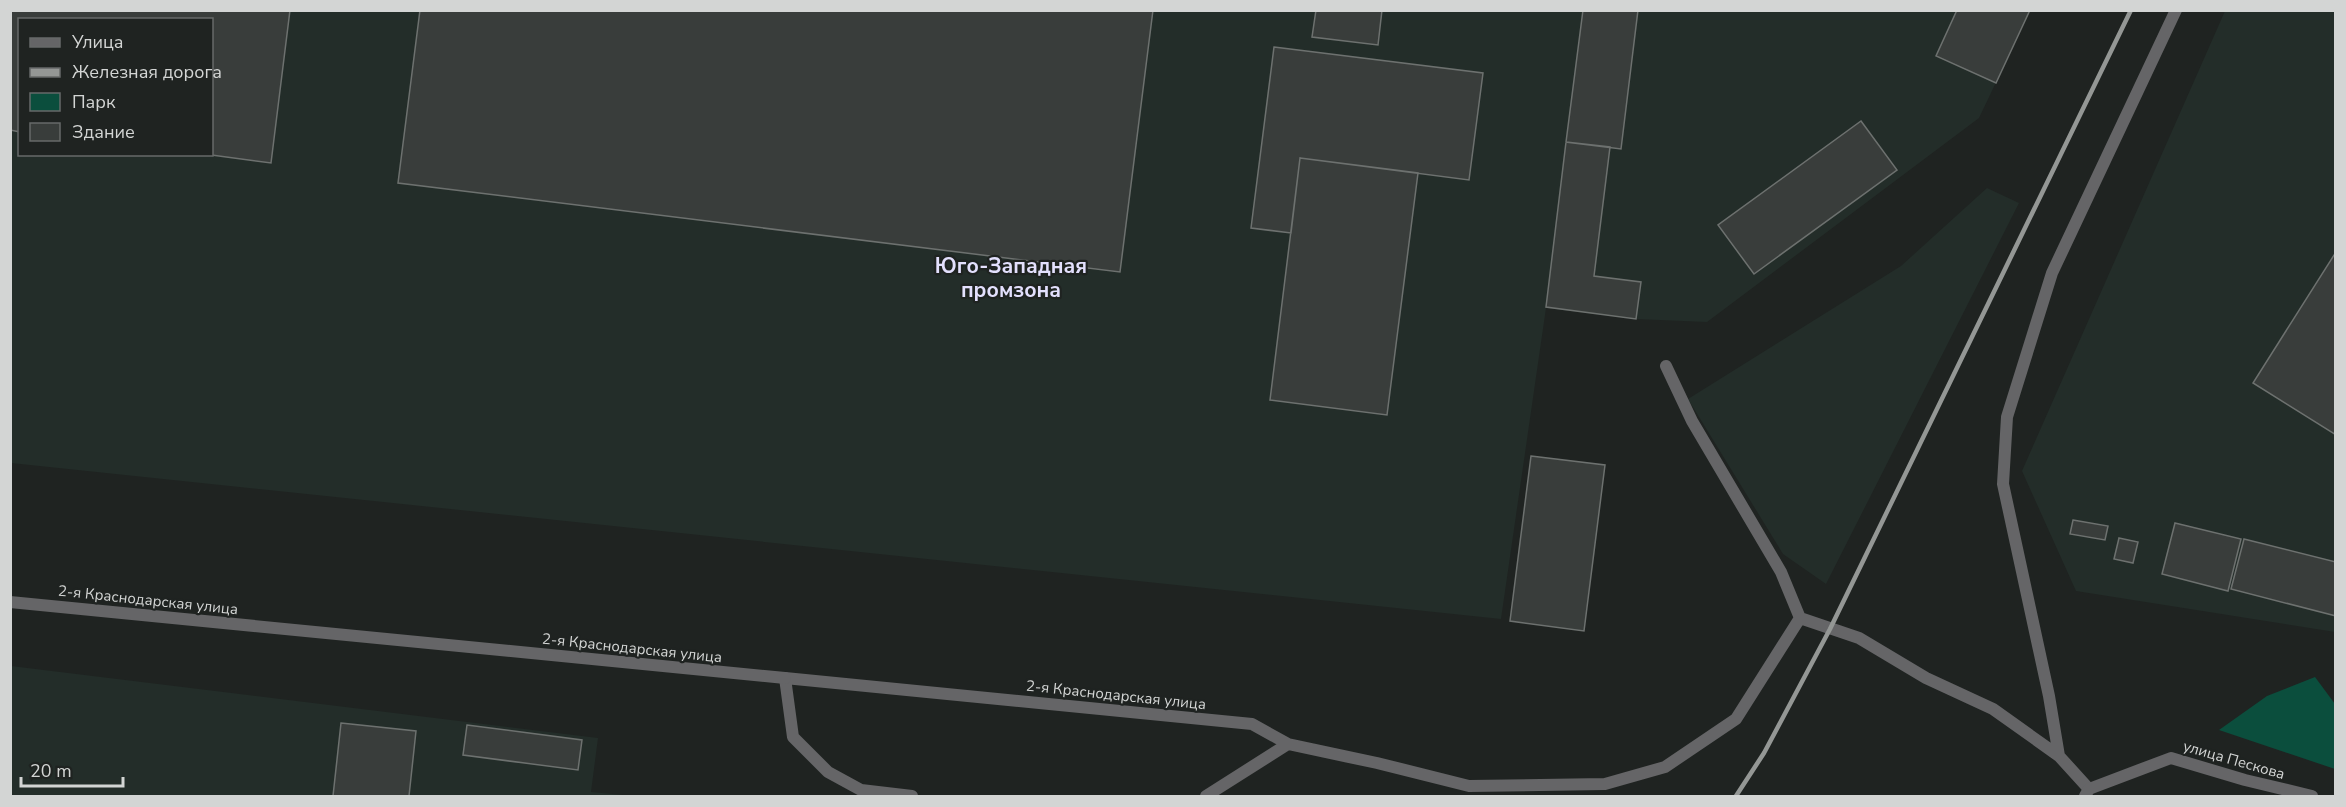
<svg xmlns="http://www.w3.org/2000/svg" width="2346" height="807" font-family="'Nunito Sans',sans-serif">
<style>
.built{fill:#232d29;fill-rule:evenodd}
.green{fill:#0b4e3d}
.building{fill:#393d3b;stroke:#6d716f;stroke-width:1.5}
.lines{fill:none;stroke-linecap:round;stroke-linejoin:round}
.service{stroke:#656567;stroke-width:12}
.minor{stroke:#656567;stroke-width:12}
.tertiary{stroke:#656567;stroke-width:12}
.rail{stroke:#949795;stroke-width:4.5}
.labels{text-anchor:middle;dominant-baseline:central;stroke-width:4.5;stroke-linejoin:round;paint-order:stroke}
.street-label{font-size:15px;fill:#d3d5d4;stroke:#1f2321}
.district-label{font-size:21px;font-weight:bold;fill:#e3e0fd;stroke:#1f2321}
</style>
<rect width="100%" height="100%" fill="#1f2321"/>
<path class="built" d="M11 11H2030L1979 118 1707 322 1636 319 1546 308 1501 619 11 463ZM20 20H212V154H20Z
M2225 11H2335V632L2076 591 2022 471Z
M1987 188 2019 203 1826 584 1783 554 1688 399 1901 266Z
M11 666 598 738 591 792 634 796H11Z"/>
<path class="green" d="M2315 677 2335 704V769L2219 730 2267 696Z"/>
<path class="building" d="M10 10H290L271 163 204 154H212V20H20V132L10 130Z
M420 10H1153L1120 272 398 183Z
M1316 10H1382L1378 45 1312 37Z
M1583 10H1638L1621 149 1566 142Z
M1957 10H2030L1996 83 1936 56Z
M1274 47 1483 73 1469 180 1300 158 1291 233 1251 228Z
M1861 121 1897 170 1754 274 1718 225Z
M1566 142 1610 147 1594 276 1641 282 1636 319 1546 307Z
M1300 158 1418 173 1387 415 1270 400Z
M2336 252V435L2253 383Z
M1531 456 1605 465 1584 631 1510 621Z
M2073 520 2108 526 2105 540 2070 534Z
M2175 523 2241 539 2228 591 2162 574Z
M2119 538 2138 542 2133 563 2114 559Z
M2244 539 2336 562V616L2231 589Z
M341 723 416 731 409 796H333Z
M467 725 582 740 578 770 463 755Z"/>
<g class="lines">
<path class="service" d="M1666 366 1692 421 1781 572 1800 618
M2059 756 2049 696 2003 484 2007 417 2052 273 2176 10
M912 796 861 790 828 772 793 737 785 678 1252 724 1288 744 1377 763 1469 786 1605 784 1665 767 1736 719 1800 618 1859 638 1926 678 1993 709 2059 756 2089 789
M1206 796 1288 744"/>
<path class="minor" d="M10 602 785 678"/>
<path class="tertiary" d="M2085 796 2089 789 2171 758 2245 780 2312 796"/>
<path class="rail" d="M1736 796 1764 753 1830 629 2131 10"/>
</g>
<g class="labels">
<g class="street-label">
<text transform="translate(148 600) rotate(6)">2-я Краснодарская улица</text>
<text transform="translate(632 648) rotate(6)">2-я Краснодарская улица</text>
<text transform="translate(1116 695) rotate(6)">2-я Краснодарская улица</text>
<text transform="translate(2234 760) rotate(16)">улица Пескова</text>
</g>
<g class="district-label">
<text x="1011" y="266">Юго-Западная<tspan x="1011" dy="24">промзона</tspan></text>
</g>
</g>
<rect width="2346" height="807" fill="none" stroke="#d3d5d4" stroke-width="24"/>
<rect x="18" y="18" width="195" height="138" fill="#1f2321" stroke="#676a69" stroke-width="1.5"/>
<rect x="30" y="38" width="30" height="9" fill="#656567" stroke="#676a69" stroke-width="1.5"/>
<text x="72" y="48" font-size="18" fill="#d3d5d4">Улица</text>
<rect x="30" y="68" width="30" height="9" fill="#949795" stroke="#676a69" stroke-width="1.5"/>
<text x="72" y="78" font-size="18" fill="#d3d5d4">Железная дорога</text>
<rect x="30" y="93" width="30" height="18" fill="#0b4e3d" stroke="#676a69" stroke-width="1.5"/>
<text x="72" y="108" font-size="18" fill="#d3d5d4">Парк</text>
<rect x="30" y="123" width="30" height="18" fill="#393d3b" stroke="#676a69" stroke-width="1.5"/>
<text x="72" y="138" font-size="18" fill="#d3d5d4">Здание</text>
<path d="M21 777v9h102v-9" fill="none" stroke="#d3d5d4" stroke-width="3"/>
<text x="30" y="777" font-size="18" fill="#d3d5d4" stroke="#1f2321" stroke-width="4.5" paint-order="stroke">20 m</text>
</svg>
